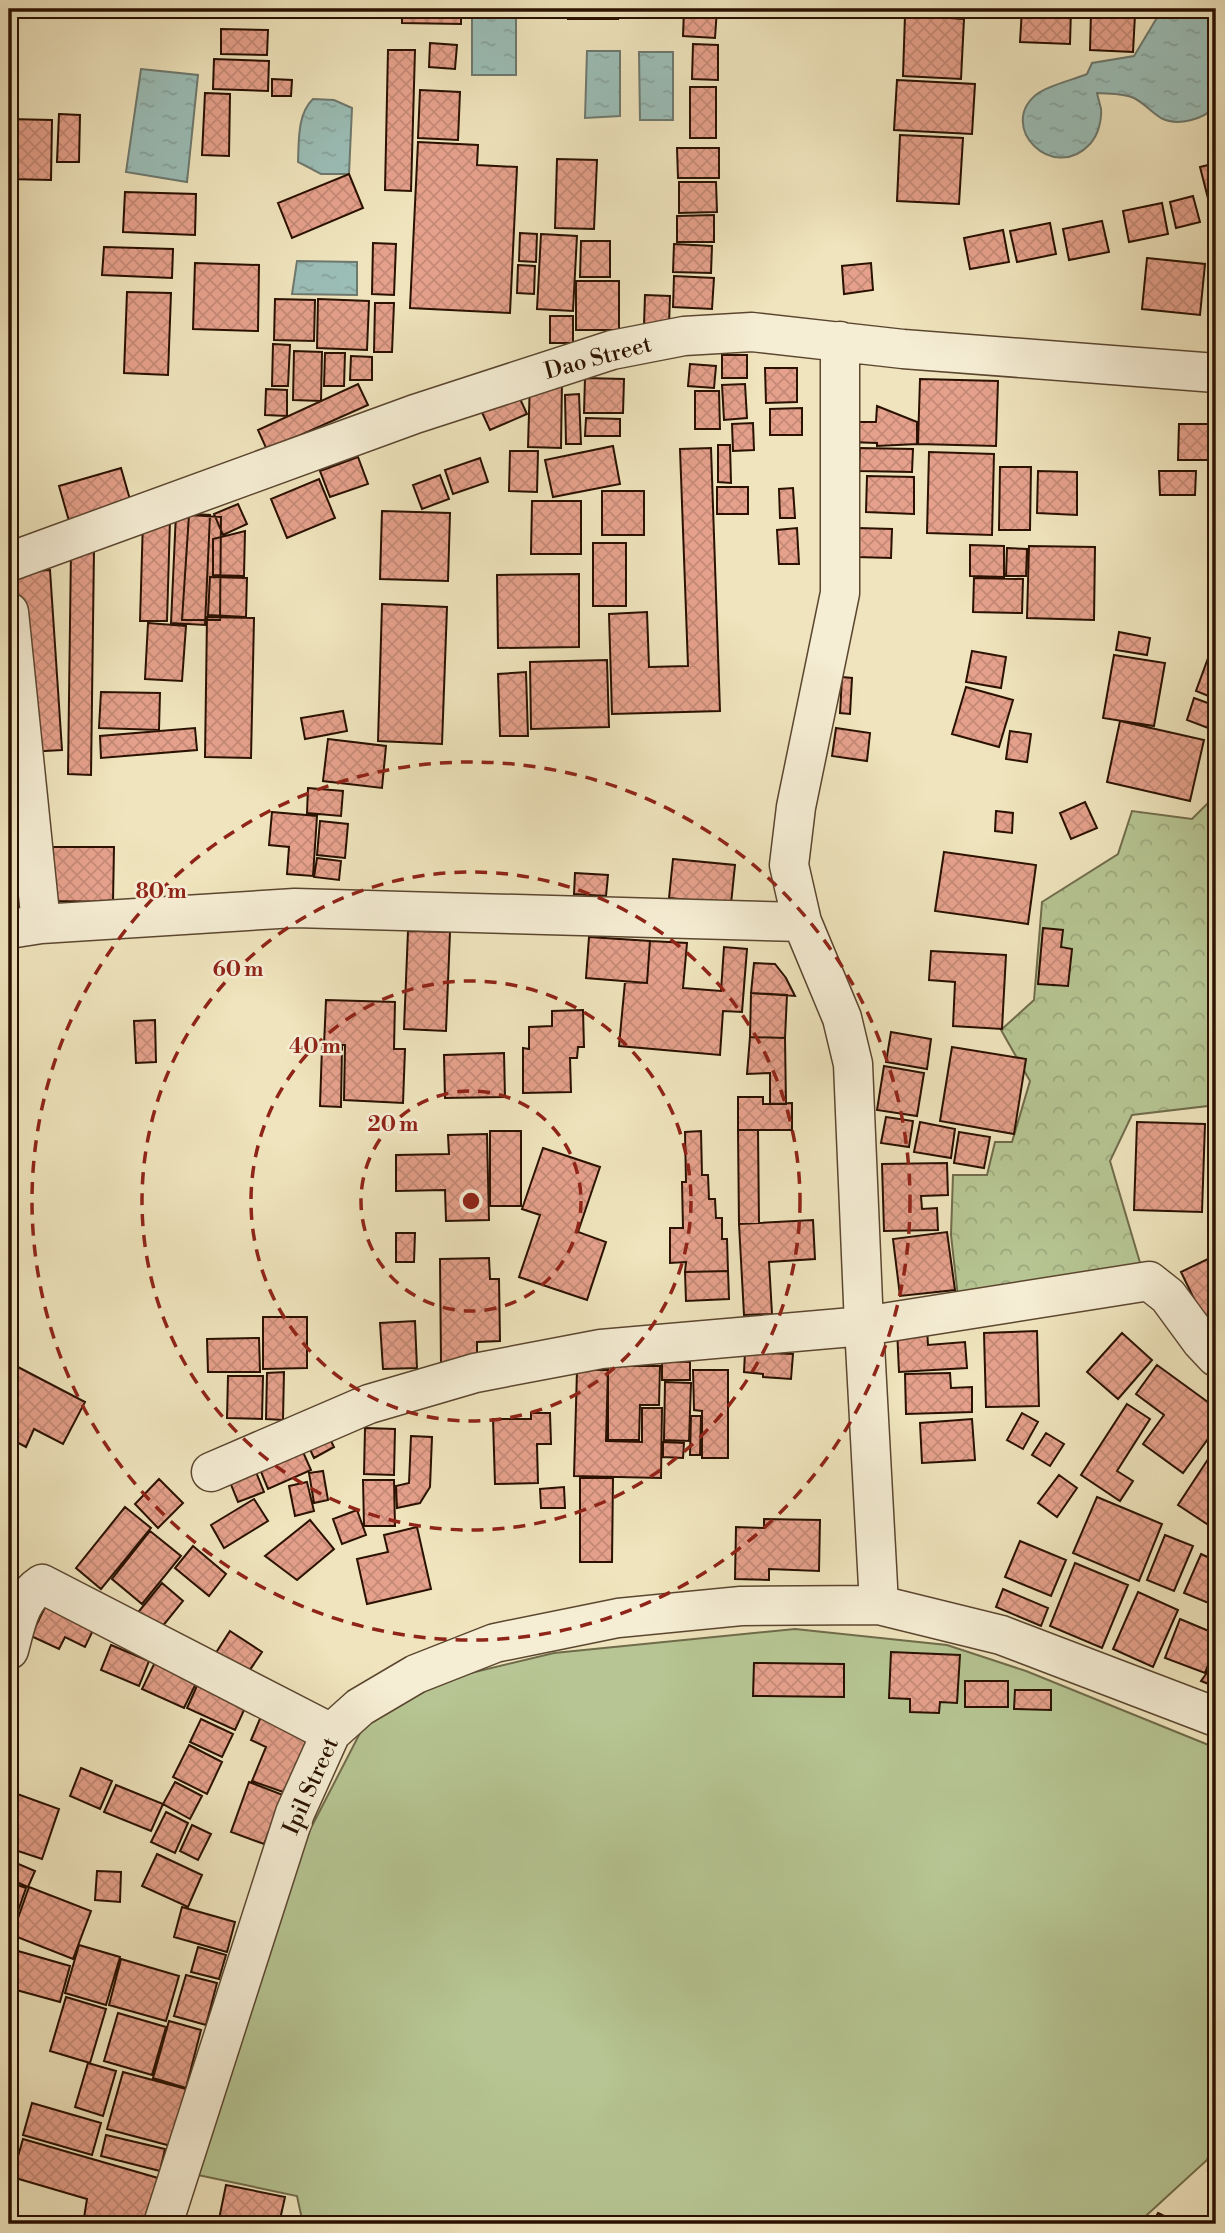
<svg xmlns="http://www.w3.org/2000/svg" width="1225" height="2233" font-family="'Libre Bodoni',serif">
<style>
.forest{fill:url(#forest-crowns);stroke:#706b4a;stroke-width:2}
.garden{fill:#b6c593;stroke:#706b4a;stroke-width:2}
.water{fill:url(#water-ripples);stroke:#6e796e;stroke-width:2}
.building{fill:url(#building-cross-hatch);stroke:#2a1100;stroke-width:2}
.lines{fill:none;stroke-linecap:round;stroke-linejoin:round}
.minor-casing{stroke:#5b462f;stroke-width:41}
.minor{stroke:#f5edd4;stroke-width:38}
.ring{fill:none;stroke:#8f2418;stroke-width:3.5;stroke-dasharray:12 9}
.labels{text-anchor:middle;dominant-baseline:central;stroke-width:5;stroke-linejoin:round;paint-order:stroke}
.street-label{font-size:23px;fill:#2a1100;stroke:#f5edd4}
.centre{fill:#8f2418;stroke:#f5edd4;stroke-width:3.5}
.ring-label{font-size:21px;text-anchor:middle;font-weight:bold;fill:#8f2418;stroke:#f5edd4;stroke-width:5;stroke-linejoin:round;paint-order:stroke}
</style>
<defs>
<pattern id="forest-crowns" width="20" height="18" patternUnits="userSpaceOnUse" patternTransform="scale(1.75)"><rect width="20" height="18" fill="#b6c593"/><path d="M2 6a3 3 0 1 1 6 0M12 15a3 3 0 1 1 6 0" fill="none" stroke="#9da87d"/></pattern>
<pattern id="water-ripples" width="26" height="14" patternUnits="userSpaceOnUse" patternTransform="scale(1.75)"><rect width="26" height="14" fill="#9bbeb7"/><path d="M2 4q2-2 4 0t4 0M15 11q2-2 4 0t4 0" fill="none" stroke="#86a29c"/></pattern>
<pattern id="building-cross-hatch" width="8" height="8" patternUnits="userSpaceOnUse" patternTransform="scale(1.75)"><rect width="8" height="8" fill="#e6a18c"/><path d="M0 0l8 8M0 8l8-8" fill="none" stroke="#c58a77"/></pattern>
</defs>
<rect width="100%" height="100%" fill="#efe4bd"/>
<filter id="stains"><feTurbulence type="fractalNoise" baseFrequency=".00286" numOctaves="4"/><feColorMatrix values="0 0 0 0 .2 0 0 0 0 .09 0 0 0 0 .02 0 0 0 .5 -.17"/></filter>
<radialGradient id="worn" r=".72"><stop offset=".6" stop-color="#630" stop-opacity="0"/><stop offset="1" stop-color="#630" stop-opacity=".3"/></radialGradient>
<path class="forest" d="M1216 795V1105L1132 1115 1110 1161 1141 1266 959 1306 951 1235 953 1175H987L995 1142H1012L1030 1081 1001 1030 1034 1000 1042 902 1118 854 1132 811 1192 819Z"/>
<path class="garden" d="M795 1629 947 1645 1026 1671 1216 1748V2139L1207 2160 1137 2224H303L297 2196 193 2174 267 1913 374 1706 446 1679 554 1653Z"/>
<path class="water" d="M472 9H516V75H472Z
M1158 9H1210L1216 20V106C1204 119 1178 127 1161 118 1151 112 1144 103 1134 98 1123 93 1110 94 1097 93 1098 98 1100 104 1101 109 1102 121 1098 135 1090 144 1053 184 996 126 1037 94 1049 85 1073 80 1087 74L1092 63 1134 56 1158 16Z
M587 51H620V116L585 118Z
M639 52H673V120H640Z
M141 69 198 75 187 182 126 172Z
M313 99 334 100 352 108 349 174H321L298 162C299 142 297 114 313 99Z
M297 261 357 262V295L292 294Z"/>
<path class="building" d="M9 9H34V14L9 13Z
M402 9H461V24L402 23Z
M568 9H618V19H568Z
M684 9H717L715 38 683 36Z
M1022 9H1071L1070 44 1020 42Z
M1091 12 1135 15 1133 52 1090 50Z
M905 15 964 19 961 79 903 76Z
M221 29 268 30 267 55 221 54Z
M430 43 457 45 455 69 429 67Z
M693 44 718 45V80L692 79Z
M388 50H415L411 191 385 190Z
M214 59 269 61 268 91 213 89Z
M272 79 292 80 291 96H272Z
M897 80 975 84 972 134 894 130Z
M690 87H716V138H690Z
M420 90 460 92 458 140 418 138Z
M205 93 230 94 229 156 202 155Z
M59 114 80 115 79 162H57Z
M9 119 52 120 51 180 9 179Z
M900 135 963 138 959 204 897 201Z
M418 142 478 145 477 165 517 167 510 313 410 308Z
M677 148H719V178H678Z
M557 159 597 160 594 229 555 228Z
M1216 163V217L1213 218 1200 167Z
M349 174 363 208 292 238 278 203Z
M679 182H716L717 212 679 213Z
M125 192 196 194 195 235 123 232Z
M1193 196 1200 222 1176 228 1170 202Z
M1162 203 1168 234 1129 242 1123 211Z
M714 215V242H677V216Z
M1102 221 1109 252 1069 260 1063 229Z
M1050 223 1056 254 1017 262 1010 231Z
M1003 230 1009 262 970 269 964 238Z
M520 233 537 234 536 262 519 261Z
M541 234 577 236 573 311 537 309Z
M581 241H610V277H580Z
M373 243 396 244 394 295 372 294Z
M674 244 712 246 711 273 673 272Z
M104 247 173 249 172 278 102 275Z
M1147 258 1205 264 1200 315 1142 309Z
M1216 260V322H1210Z
M195 263 259 265 258 331 193 329Z
M871 263 873 290 844 294 842 266Z
M518 265 535 266 534 294 517 293Z
M674 276 714 278 712 309 673 307Z
M576 281H619V330H576Z
M127 292 171 293 168 375 124 373Z
M645 295 670 296 669 325H644Z
M275 299 315 300 314 341 274 340Z
M318 299 369 301 367 350 317 348Z
M375 303H394L392 352H374Z
M550 316H573V343H550Z
M273 344 290 345 288 386H272Z
M294 351 322 352 321 401 293 400Z
M325 353H345L344 386H324Z
M722 355H747V378H722Z
M351 356 372 357V380H350Z
M690 364 716 366 714 388 688 386Z
M765 368H797V402L766 403Z
M585 378 624 379 623 413H584Z
M920 379 998 381 996 446 918 444Z
M530 380 562 381 561 448 528 447Z
M358 384 368 405 267 450 258 430Z
M745 384 747 418 724 420 722 385Z
M266 389 287 390V416L265 415Z
M516 390 527 414 490 430 479 406Z
M695 391H719L720 429H695Z
M579 394 581 444H566L565 395Z
M877 406 917 422V444L877 446V443L850 442V422H876Z
M802 408V435H770V409Z
M586 418 620 419V436H585Z
M753 423 754 450 733 451 732 424Z
M1179 424H1209V460H1178Z
M718 445H730L731 483 718 482Z
M613 446 620 484 553 497 545 460Z
M711 448 720 711 612 714 609 614 647 612 649 667 688 666 680 449Z
M860 448 913 449 912 472 859 471Z
M510 451H538L537 492 509 491Z
M929 452 994 454 992 535 927 533Z
M358 457 368 484 330 497 320 471Z
M480 458 488 482 453 494 445 470Z
M1000 467H1031L1030 530H999Z
M121 468 131 503 69 521 59 486Z
M1038 471 1077 472V515L1037 513Z
M1159 471H1196L1195 495H1160Z
M440 475 449 499 422 509 413 485Z
M867 476 914 477V514L866 512Z
M319 479 335 518 287 538 271 499Z
M717 487H748V514H717Z
M793 488 795 518H780L779 489Z
M602 491H644V535H602Z
M532 501H581V554H531Z
M238 504 247 524 223 535 214 514Z
M382 511 450 513 448 581 380 579Z
M176 513 210 515 205 625 171 623Z
M189 515 221 517 220 620H182Z
M143 520H170L167 621H140Z
M797 528 799 564H779L777 530Z
M858 528 892 529 891 558 857 557Z
M245 531 244 576 213 575V539Z
M593 543H626V606H593Z
M970 545 1004 546V577L970 576Z
M1029 546 1095 547 1094 620 1027 618Z
M1007 548 1027 549 1026 576H1006Z
M71 549H94L91 775 68 774Z
M50 570 62 750 27 752 15 572Z
M579 574V647L498 648 497 575Z
M210 577 247 578 246 617 208 615Z
M974 578 1023 579 1022 613 973 612Z
M382 604 447 607 442 744 378 741Z
M207 617 254 618 251 758 205 757Z
M148 623 186 626 182 681 145 679Z
M1119 632 1150 638 1147 655 1116 650Z
M1214 642 1216 643V699L1196 691Z
M972 651 1006 657 1001 688 966 682Z
M1114 655 1165 663 1154 726 1103 718Z
M607 660 609 727 531 729 530 662Z
M526 672 528 736H500L498 674Z
M842 677 852 678 850 714 840 713Z
M966 687 1013 700 999 747 952 734Z
M101 692 160 693 159 730 99 728Z
M1194 698 1216 706V731L1187 720Z
M343 711 347 731 305 739 301 718Z
M1120 721 1204 740 1190 801 1107 782Z
M195 728 197 750 101 758 100 736Z
M836 728 870 733 867 761 832 756Z
M1010 731 1031 734 1027 762 1006 759Z
M328 739 386 746 382 788 323 781Z
M308 788 343 791 341 816 307 813Z
M1085 802 1097 828 1071 839 1060 813Z
M996 811 1013 813 1012 833 995 831Z
M272 812 317 816 313 876 287 874 289 847 269 845Z
M320 821 348 824 345 858 317 855Z
M53 847H114L113 902 53 901Z
M944 852 1036 865 1028 924 935 911Z
M317 858 341 861 339 880 314 877Z
M673 859 735 865 731 904 669 898Z
M575 873 608 875 606 896 574 894Z
M1043 928 1063 930 1061 947 1072 949 1068 986 1038 984Z
M408 931 450 932 446 1031 404 1029Z
M589 937 650 941 647 983 586 978Z
M650 941 687 943 683 988 721 991 724 947 747 949 742 1012 723 1011 720 1055 619 1046 625 982 647 983Z
M931 951 1006 955 1002 1029 953 1026 955 982 929 980Z
M754 963 775 964 786 978 795 996 751 993Z
M751 993 787 995 785 1038 750 1037Z
M326 1000 395 1002 394 1049H405L403 1103 344 1100 345 1045H324Z
M583 1010 584 1047H578L577 1058H570L571 1092 523 1093V1048L529 1049V1027L552 1026V1011Z
M155 1020 156 1062 136 1063 134 1021Z
M891 1032 931 1039 927 1069 886 1062Z
M750 1037 785 1038 786 1104H770V1073L747 1074Z
M322 1047H342L341 1107 320 1106Z
M952 1047 1026 1059 1014 1134 940 1121Z
M504 1053 505 1097 445 1098 444 1055Z
M884 1066 924 1073 917 1116 877 1110Z
M738 1097H763V1104L792 1103V1130H738Z
M1214 1112H1216V1152H1214Z
M886 1117 913 1121 909 1147 881 1143Z
M920 1122 955 1129 951 1158 914 1152Z
M1137 1122 1205 1124 1202 1212 1134 1210Z
M738 1130H758L759 1223 739 1224Z
M490 1131H521V1206H490Z
M701 1131 702 1175H708L709 1199H715L716 1218H722V1239H727L728 1271 685 1272 686 1262 670 1263V1228H683L682 1182H686L685 1132Z
M959 1132 990 1137 984 1168 954 1163Z
M487 1134 489 1220 446 1221 445 1190 396 1191V1155L449 1154 448 1135Z
M543 1148 600 1167 578 1232 606 1242 587 1300 519 1277 540 1215 522 1209Z
M947 1163 948 1195 921 1196 922 1209 937 1208 938 1230 884 1231 882 1164Z
M813 1220 815 1259 769 1262 772 1314 744 1315 739 1224Z
M947 1232 955 1290 900 1296 893 1239Z
M396 1233H415L414 1262H396Z
M1216 1255V1339L1214 1340 1181 1272Z
M489 1258 490 1279H499L500 1341 477 1342V1365H441L440 1259Z
M728 1271 729 1299 686 1301 685 1272Z
M263 1317H307V1368L263 1369Z
M415 1321 417 1368 383 1369 380 1323Z
M927 1328 928 1345 965 1342 967 1368 899 1372 897 1329Z
M1037 1331 1039 1406 986 1407 984 1333Z
M1122 1333 1152 1360 1118 1399 1087 1372Z
M259 1338 260 1372H208L207 1339Z
M745 1352 793 1354 791 1379 763 1377V1374L744 1372Z
M662 1361 690 1362V1380H662Z
M1157 1365 1216 1408V1428L1183 1473 1143 1444 1164 1415 1136 1394Z
M16 1366 85 1402 63 1444 34 1429 26 1447 9 1438V1380Z
M608 1366H660L659 1405H640L639 1440H608Z
M577 1370H608L606 1441 642 1442V1408H662L661 1478 574 1476Z
M693 1370H728V1458H702V1411L694 1410Z
M284 1372 283 1420 266 1419 267 1373Z
M950 1373 951 1388 972 1387V1412L906 1414 905 1374Z
M228 1376H263L262 1419 227 1418Z
M665 1382 691 1383 689 1441 664 1440Z
M1127 1404 1150 1419 1117 1471 1133 1481 1120 1501 1081 1475Z
M531 1413H550L551 1444H537L538 1483 495 1484 493 1419H531Z
M1022 1413 1038 1422 1023 1449 1007 1440Z
M691 1416H701L700 1455H690Z
M972 1419 975 1460 922 1463 920 1423Z
M365 1428 395 1429 394 1475 364 1474Z
M326 1431 334 1447 314 1458 306 1441Z
M1046 1433 1064 1444 1050 1466 1032 1455Z
M411 1436 432 1437 430 1487 420 1503 397 1508 396 1486 409 1483Z
M663 1442 684 1443 683 1458 663 1457Z
M299 1443 311 1470 268 1489 257 1462Z
M1216 1447V1530L1178 1505Z
M254 1467 264 1492 238 1502 228 1477Z
M323 1471 328 1500 314 1503 309 1473Z
M1059 1475 1077 1488 1057 1517 1038 1503Z
M580 1478H613L612 1562H580Z
M159 1479 183 1503 158 1528 135 1504Z
M363 1480H394L395 1526H364Z
M307 1482 314 1511 295 1516 289 1486Z
M564 1487 565 1508H541L540 1489Z
M1097 1497 1162 1524 1139 1581 1073 1553Z
M254 1499 268 1521 224 1548 211 1525Z
M125 1507 151 1528 101 1589 76 1568Z
M357 1510 366 1535 342 1544 333 1519Z
M764 1519 820 1520 819 1571 769 1569V1580L735 1579 736 1527 764 1528Z
M310 1520 334 1549 297 1580 265 1556Z
M417 1527 431 1589 367 1604 357 1559 388 1552 384 1535Z
M150 1531 181 1556 142 1604 112 1579Z
M1165 1535 1193 1546 1174 1591 1147 1580Z
M1020 1541 1066 1560 1051 1596 1005 1577Z
M193 1546 226 1574 209 1596 175 1568Z
M1201 1554 1216 1561V1606L1184 1593Z
M1075 1563 1128 1585 1102 1648 1050 1626Z
M162 1583 183 1601 157 1633 135 1616Z
M1003 1589 1048 1608 1041 1626 996 1607Z
M1138 1592 1178 1610 1153 1667 1113 1649Z
M48 1601 96 1624 85 1647 65 1637 59 1649 31 1636Z
M1180 1619 1216 1634V1643L1205 1673 1165 1658Z
M230 1631 262 1652 241 1683 210 1662Z
M111 1645 149 1661 139 1686 101 1670Z
M891 1652 960 1655 957 1703 940 1702 939 1713 910 1712V1699L889 1698Z
M157 1658 199 1677 184 1708 142 1689Z
M1216 1660V1687L1201 1681Z
M754 1663 844 1664V1697L753 1696Z
M201 1677 249 1699 235 1730 187 1708Z
M965 1681H1008V1707H965Z
M1015 1690H1051V1710L1014 1709Z
M265 1707 313 1727 286 1793 252 1781 266 1747 251 1740Z
M201 1719 233 1734 222 1757 190 1742Z
M189 1745 222 1762 207 1794 173 1777Z
M81 1768 112 1781 100 1809 70 1796Z
M175 1782 202 1796 190 1819 163 1804Z
M249 1782 283 1795 264 1844 231 1832Z
M116 1785 163 1804 151 1831 104 1812Z
M9 1791 59 1809 42 1859 9 1848Z
M166 1812 188 1823 175 1853 151 1842Z
M192 1825 211 1834 198 1860 180 1851Z
M157 1854 202 1875 188 1907 142 1886Z
M9 1860 35 1871 28 1887 9 1879Z
M97 1871 121 1872 120 1902 95 1900Z
M9 1882 26 1888 9 1937Z
M29 1887 91 1911 73 1959 12 1935Z
M182 1907 235 1922 227 1952 174 1937Z
M79 1945 120 1957 106 2005 65 1993Z
M198 1947 226 1955 219 1979 191 1972Z
M18 1951 70 1966 60 2002 9 1988Z
M121 1959 179 1976 166 2021 109 2005Z
M186 1975 217 1983 206 2025 174 2016Z
M66 1997 106 2009 90 2063 50 2051Z
M118 2013 166 2027 152 2075 104 2061Z
M169 2021 201 2030 186 2088 153 2078Z
M88 2063 116 2071 103 2116 75 2107Z
M123 2072 186 2089 171 2146 107 2129Z
M32 2103 101 2123 92 2155 23 2135Z
M106 2135 165 2149 160 2171 101 2156Z
M23 2139 158 2178 145 2224H83L87 2199 12 2177Z
M1216 2154V2174L1208 2170Z
M226 2185 285 2197 279 2224H218Z
M1158 2213 1180 2224H1152Z"/>
<g class="lines">
<defs>
<path id="minor" d="M840 341V593L796 807 789 865 802 922 842 1018 853 1064 864 1326 879 1605
M9 562 415 414 612 350 684 336 752 332 903 349 1216 373
M9 612 41 924 295 908 802 922
M9 929 41 924
M211 1472 369 1404 475 1373 601 1349 864 1326 1149 1281 1168 1296 1201 1341 1216 1357
M9 1650C16 1625 19 1599 42 1584L331 1733
M163 2224 295 1813 331 1733 360 1707 416 1674 495 1643 618 1618 741 1606 879 1605 1001 1635 1216 1717"/>
</defs>
<use href="#minor" class="minor-casing"/>
<use href="#minor" class="minor"/>
</g>
<g class="ring">
<circle cx="471" cy="1201" r="110"/>
<circle cx="471" cy="1201" r="220"/>
<circle cx="471" cy="1201" r="329"/>
<circle cx="471" cy="1201" r="439"/>
</g>
<g class="labels">
<g class="street-label">
<text transform="translate(598 358) rotate(-15)">Dao Street</text>
<text transform="translate(311 1786) rotate(-66)">Ipil Street</text>
</g>
</g>
<circle cx="471" cy="1201" r="10" class="centre"/>
<g class="ring-label">
<text x="161" y="898">80 m</text>
<text x="238" y="976">60 m</text>
<text x="315" y="1053">40 m</text>
<text x="393" y="1131">20 m</text>
</g>
<rect width="1225" height="2233" fill="none" stroke="#efe4bd" stroke-width="35"/>
<rect x="10" y="10" width="1204" height="2212" fill="none" stroke="#2a1100" stroke-width="3.5"/>
<rect x="18" y="18" width="1190" height="2198" fill="none" stroke="#2a1100" stroke-width="2"/>
<rect width="100%" height="100%" filter="url(#stains)"/>
<rect width="100%" height="100%" fill="url(#worn)"/>
</svg>
